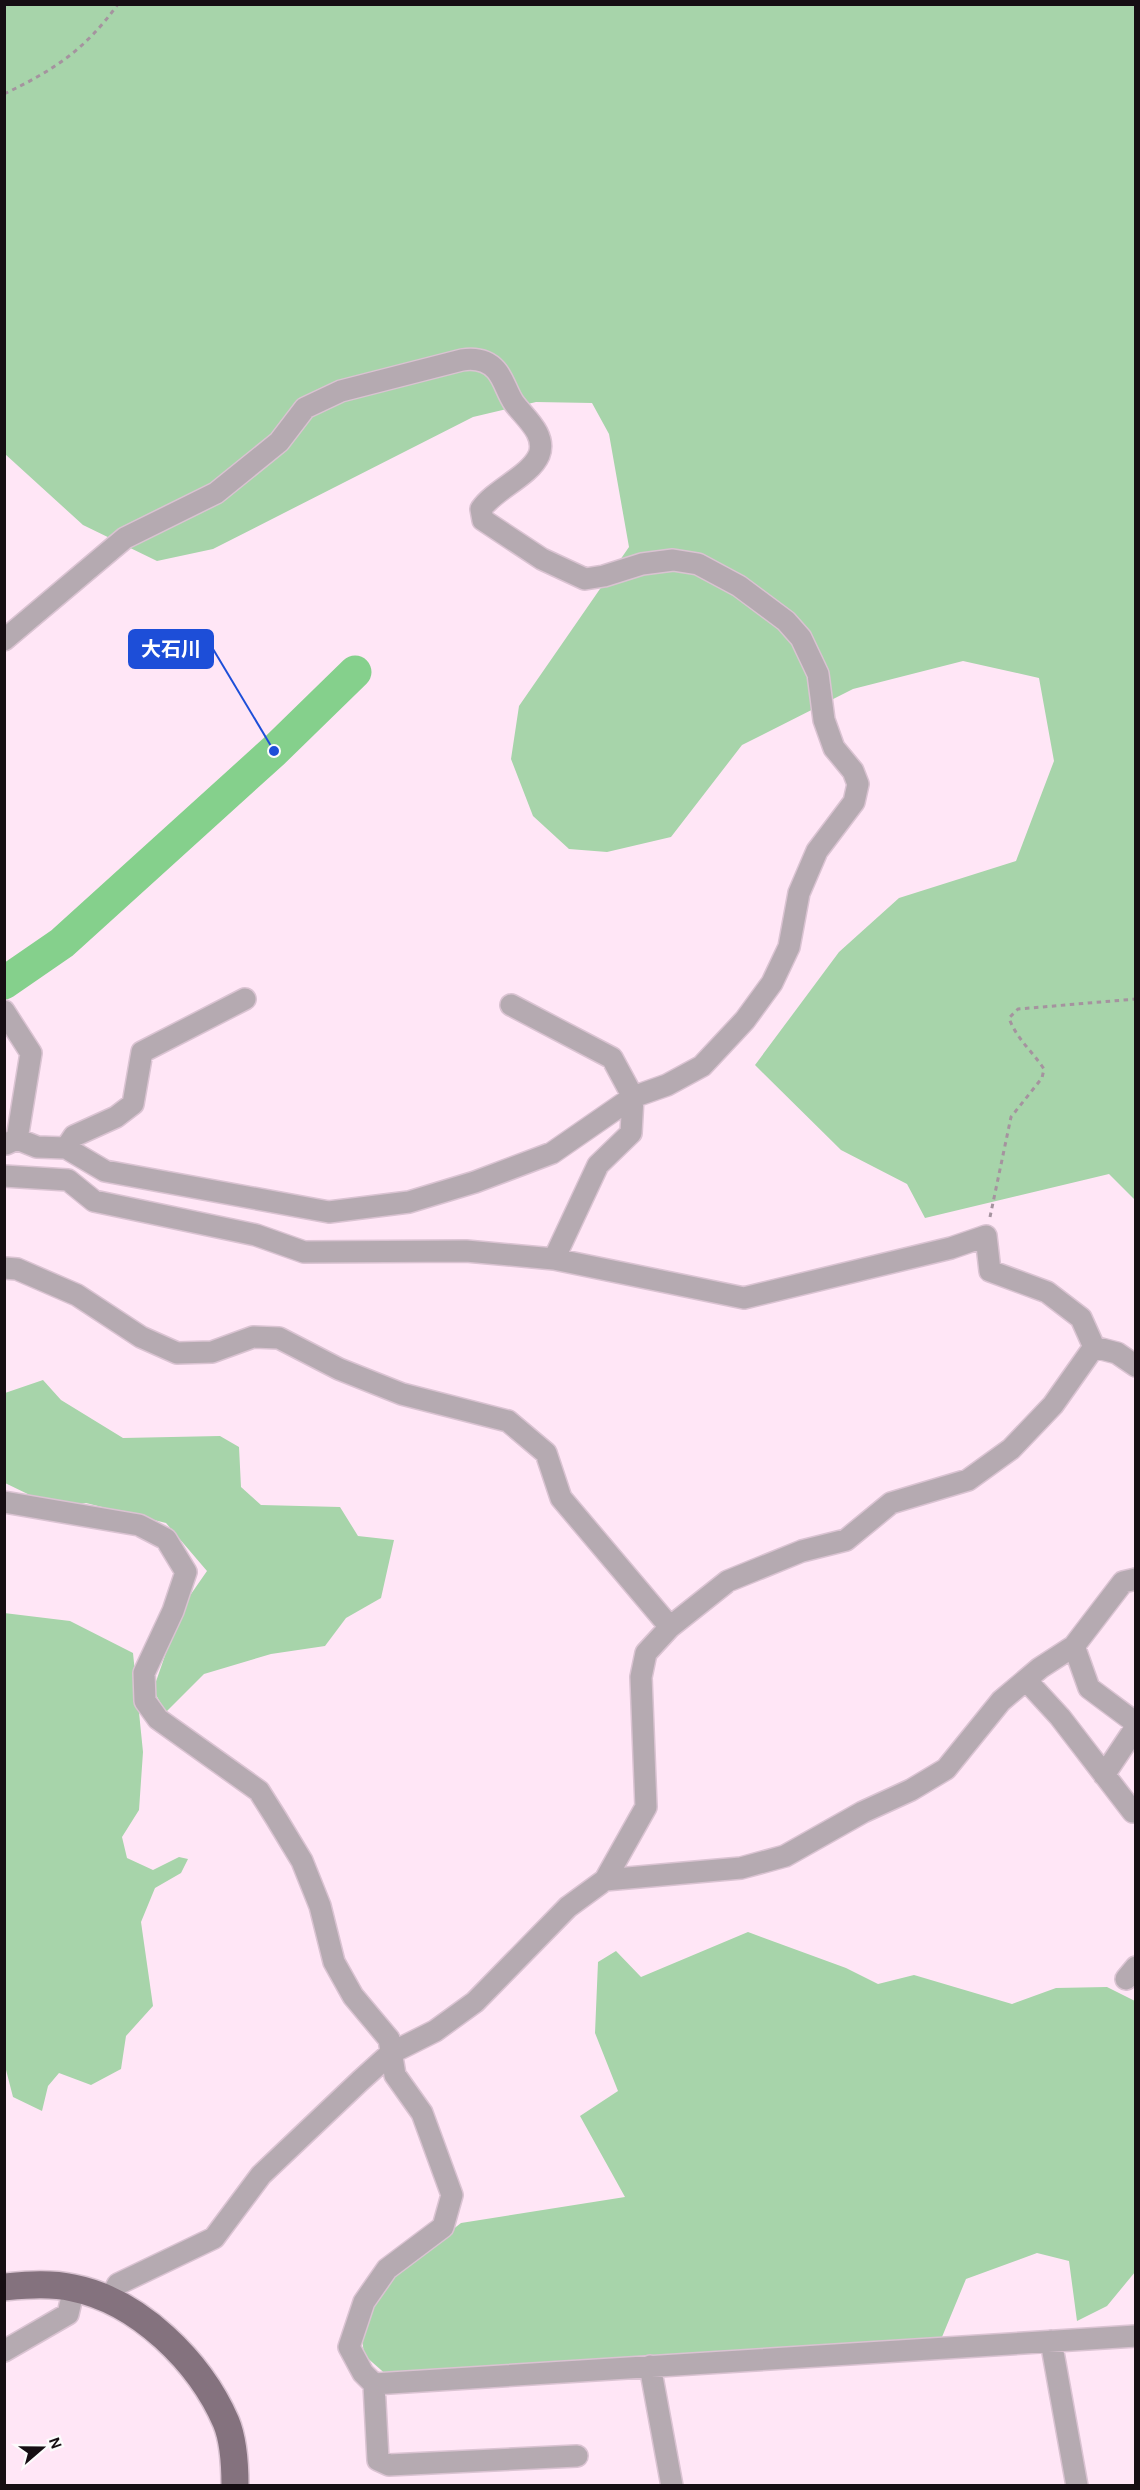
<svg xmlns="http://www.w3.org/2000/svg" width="1140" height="2490" font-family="Karla,'Noto Sans JP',sans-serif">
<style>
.green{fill:#a7d4aa}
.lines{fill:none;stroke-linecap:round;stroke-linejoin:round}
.river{stroke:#85d08c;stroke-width:33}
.minor-casing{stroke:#dac3d2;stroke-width:24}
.major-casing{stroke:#dac3d2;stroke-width:30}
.path{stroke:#a5939f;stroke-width:3;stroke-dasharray:4.5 4.5;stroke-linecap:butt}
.minor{stroke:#b5aab1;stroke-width:21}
.major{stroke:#84727e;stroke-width:27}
.leader{fill:none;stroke:#1d4ed8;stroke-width:2}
.callout-dot{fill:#1d4ed8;stroke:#fcfcfc;stroke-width:2}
.callout{fill:#1d4ed8;stroke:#1d4ed8;stroke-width:2}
.callout-label{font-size:20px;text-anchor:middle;font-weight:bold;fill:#fff}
</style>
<rect width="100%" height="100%" fill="#ffe6f6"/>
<path class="green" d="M5 5H1135V1200L1109 1174 925 1218 907 1184 841 1150 755 1065 839 952 899 898 1016 861 1054 761 1039 678 963 661 853 689 742 745 671 837 607 852 569 849 533 816 511 759 519 706 629 547 609 434 592 403 536 402 473 417 213 549 157 561 83 525 5 454Z
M43 1380 61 1400 123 1438 220 1436 239 1447 241 1487 261 1505 340 1507 358 1536 394 1540 381 1598 346 1618 325 1646 271 1654 204 1674 166 1712 153 1690 182 1607 207 1571 166 1523 86 1503 53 1509 36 1498 5 1483V1393Z
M4 1613 70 1621 133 1653 143 1752 139 1810 122 1837 127 1858 153 1870 179 1857 188 1859 181 1873 155 1888 141 1922 153 2006 126 2036 121 2069 91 2085 59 2073 48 2086 42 2111 13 2097 5 2066Z
M748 1932 846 1968 878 1984 914 1975 1012 2004 1056 1988 1107 1987 1135 2001V2272L1107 2306 1077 2321 1069 2261 1037 2253 966 2279 942 2337 389 2377 364 2355 361 2328 374 2291 461 2223 625 2197 580 2116 618 2091 595 2033 598 1962 616 1951 641 1977Z"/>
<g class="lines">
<path class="river" d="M4 983 62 943 274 751 355 672"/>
<defs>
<path id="minor" d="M4 640 125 538 216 493 279 442 305 408 341 391 462 360C475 358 487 360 496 370 504 379 507 393 514 403 524 417 547 434 539 455 530 476 495 489 481 509L483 520 542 559 585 579 604 576 642 564 673 560 698 564 739 586 786 621 801 638 818 674 824 720 834 748 853 771 858 784 854 802 817 851 799 893 789 947 772 983 745 1020 702 1066 667 1085 633 1097 552 1153 475 1182 409 1202 329 1212 105 1171 66 1148 37 1147 17 1139
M511 1005 612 1058 633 1097 631 1133 598 1165 554 1259
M4 1011 31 1053 17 1139 6 1144
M66 1148 74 1136 116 1117 133 1104 142 1052 245 999
M4 1176 68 1180 94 1201 256 1235 304 1252 466 1251 554 1259 744 1298 951 1248 986 1236 990 1271 1047 1292 1081 1318 1094 1347
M4 1268 17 1269 77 1295 141 1337 177 1353 212 1352 253 1337 279 1338 339 1369 402 1394 508 1421 546 1453 561 1498 670 1627
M4 1502 139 1525 166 1539 186 1572 173 1611 144 1673 145 1701 158 1719 259 1791 276 1818 302 1861 320 1906 334 1962 353 1996 389 2039 395 2075 422 2113 452 2195 443 2227 387 2269 364 2302 349 2347 363 2373 374 2384 1136 2336
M1074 1646 1089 1688 1136 1723
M1026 1680 1060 1717 1133 1812H1136
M1104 1775 1136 1727
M605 1880 741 1868 785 1856 863 1812 911 1790 946 1769 1001 1701 1040 1668 1074 1646 1123 1582 1136 1579
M1126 1979 1136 1967
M109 2300 118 2284 214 2238 261 2175 360 2081 391 2053 435 2031 475 2002 568 1907 605 1880 646 1807 641 1677 646 1653 670 1627 728 1581 802 1551 846 1540 891 1503 968 1480 1011 1449 1053 1405 1094 1347 1117 1353 1136 1366
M1051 2341 1077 2486
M4 2351 68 2314 74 2288
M650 2366 672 2486
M374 2384 378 2460 389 2465 577 2456"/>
<path id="major" d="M4 2287C28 2285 50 2283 73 2288 139 2301 200 2362 226 2422 234 2441 235 2466 235 2486"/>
</defs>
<use href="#minor" class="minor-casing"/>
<use href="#major" class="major-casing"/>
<path class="path" d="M4 94C54 70 85 50 118 4
M990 1217 1011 1117 1042 1078 1044 1069C1032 1051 1016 1038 1009 1018L1018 1009 1136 999"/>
<use href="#minor" class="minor"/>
<use href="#major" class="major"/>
</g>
<path class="leader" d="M274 751L213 649"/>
<circle class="callout-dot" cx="274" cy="751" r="6"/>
<rect class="callout" x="129" y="630" width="84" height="38" rx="6"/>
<g class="callout-label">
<text x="171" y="656">大石川</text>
</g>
<rect width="1140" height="2490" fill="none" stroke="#160e13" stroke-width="12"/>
<g transform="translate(42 2448) rotate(70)" stroke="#fcfcfc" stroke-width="4.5" paint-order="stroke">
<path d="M0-4.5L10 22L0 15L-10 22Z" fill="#160e13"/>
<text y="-9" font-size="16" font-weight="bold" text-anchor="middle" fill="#160e13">N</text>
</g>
</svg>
